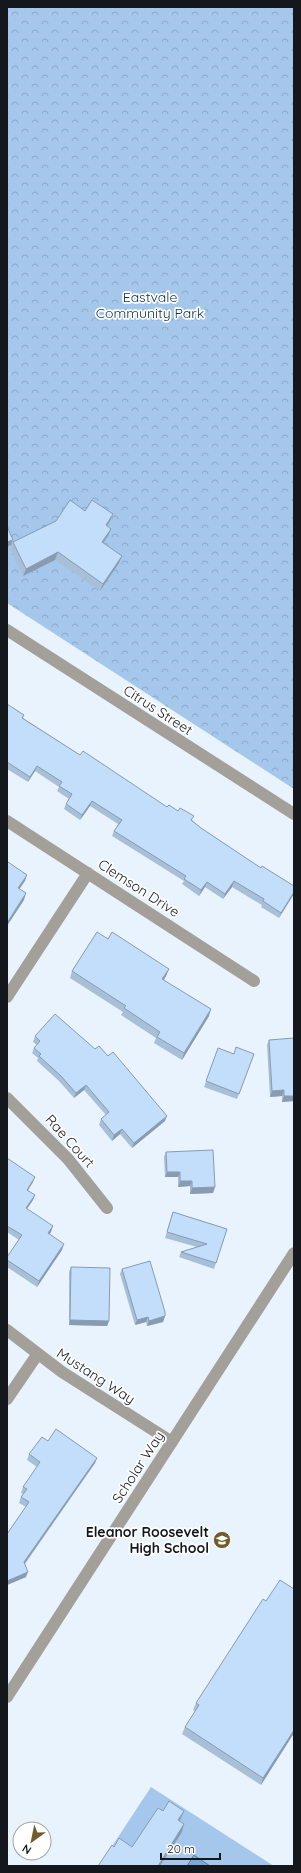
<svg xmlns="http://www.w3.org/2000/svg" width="301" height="1873" font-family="Quicksand,sans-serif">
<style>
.grass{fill:#a4c7eb}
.forest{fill:url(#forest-crowns)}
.water{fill:#7ca8d6;stroke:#5d7d9e}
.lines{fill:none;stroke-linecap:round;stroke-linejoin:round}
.minor{stroke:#a3a09a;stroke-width:12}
.wall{fill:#a8bfd8}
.shaded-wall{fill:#889bb0}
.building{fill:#c3defb;stroke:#889bb0}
.labels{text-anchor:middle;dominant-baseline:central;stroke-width:3.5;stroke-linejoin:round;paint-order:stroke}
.park-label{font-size:14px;fill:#0e2f4d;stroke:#fff}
.street-label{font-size:14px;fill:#14181c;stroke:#fff}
.poi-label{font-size:14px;font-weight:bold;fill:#14181c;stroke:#fff;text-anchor:end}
</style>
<defs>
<pattern id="forest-crowns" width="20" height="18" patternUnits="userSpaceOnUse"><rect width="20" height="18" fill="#a4c7eb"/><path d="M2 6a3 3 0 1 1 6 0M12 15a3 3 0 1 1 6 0" fill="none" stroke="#8caac9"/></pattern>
</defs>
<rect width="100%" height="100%" fill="#e8f3fe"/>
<path class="grass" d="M151 1787 274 1866H99Z"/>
<path class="forest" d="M7 7H294V789L7 603Z"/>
<path class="water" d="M194 1855 210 1866H187Z"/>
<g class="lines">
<path class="minor" d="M7 630 294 814
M7 821 254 981
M7 997 88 873
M7 1098 68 1159 107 1208
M7 1330 62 1372 172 1442
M7 1399 37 1355
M7 1697 294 1253"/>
</g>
<path class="wall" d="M85 511 110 521 107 526 108 536 103 543 119 563 100 591 55 560 23 576 10 549 13 542 56 521Z
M7 704 24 715 23 718 80 755 167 807 192 820 201 828 261 868 294 886 279 918 261 907 262 905 232 887 223 899 205 887 199 896 182 884 184 881 112 836 114 831 118 824 90 806 80 820 64 809 66 804 69 799 57 791 59 787 35 771 28 782 7 769Z
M108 939 169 969 166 976 164 980 209 1016 182 1060 154 1043 156 1038 121 1015 123 1012 70 978 72 971Z
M35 1036 165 1121 132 1148 120 1134 112 1141 99 1125 101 1119 106 1115 84 1090 74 1098 59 1081 37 1061 38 1058 32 1053 34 1048 37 1045 33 1042Z
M269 1040 294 1101 282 1102V1096L270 1097 267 1045Z
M218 1048 234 1054H254L237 1099 204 1087Z
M166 1152 215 1187 213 1193 190 1194V1186L178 1187V1177H165L164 1157Z
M7 1158 33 1182 28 1190 33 1200 27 1209 51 1232 49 1234 62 1250 37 1287 7 1267V1257L19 1240 7 1232Z
M173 1212 227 1229 214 1269 179 1257 181 1252 197 1247 165 1238Z
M71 1267 109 1321 107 1326 69 1325V1272Z
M122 1269 165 1316 163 1322 147 1326 146 1322 135 1325 120 1274Z
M48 1441 97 1458 95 1463 25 1564 26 1577 7 1585V1534L26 1507 19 1503 21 1497 23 1494 21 1493 23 1487 37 1467 27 1460 29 1454Z
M294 1589V1733L261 1785 182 1734 185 1727 195 1711 193 1710 196 1703 266 1601Z"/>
<path class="shaded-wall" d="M113 514 110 521 103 532 106 525Z
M111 529 108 536 99 549 102 542Z
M13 540 11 545 7 547V542Z
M58 552 55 560 23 576 26 569Z
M122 556 119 563 100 591 103 584Z
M37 766 35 771 28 782 30 777Z
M92 801 90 806 80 820 82 815Z
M27 875 25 881 16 894 18 888Z
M234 881 232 887 223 899 225 894Z
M207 882 205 887 199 896 201 890Z
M294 892V894L279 918 281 913Z
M26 893 24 900 7 926V923Z
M169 969 166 976 160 986 162 979Z
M211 1009 209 1016 182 1060 184 1053Z
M86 1085 84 1090 74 1098 76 1093Z
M284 1090 282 1096 270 1097 272 1091Z
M284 1096H294V1101L282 1102Z
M167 1116 165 1121 132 1148 134 1143Z
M122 1129 120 1134 112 1141 114 1135Z
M167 1172H180L178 1177H165Z
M35 1177 33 1182 25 1195 27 1190Z
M180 1181H192L190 1186 178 1187Z
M215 1187 213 1193 190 1194 192 1188Z
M35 1195 33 1200 24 1213 26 1208Z
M53 1226 51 1232 46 1239 48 1233Z
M64 1244 62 1250 37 1287 39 1281Z
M165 1316 163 1322 147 1326 149 1321Z
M148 1317 146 1322 135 1325 137 1320Z
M70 1320 109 1321 107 1326 69 1325Z
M97 1458 95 1463 22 1567 24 1562Z
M28 1572 26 1577 7 1585V1581Z
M294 1730V1733L261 1785 263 1778Z
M184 1811 181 1818 176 1828 178 1820Z
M184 1824 182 1832 160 1866H158Z"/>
<path class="building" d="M70 500 85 511 92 500 113 514 106 525 111 529 102 542 122 556 103 584 58 552 26 569 13 542 56 521Z
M7 526 13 540 7 542Z
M7 704 24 715 22 718 80 755 83 751 167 807 169 805 178 811 180 808 194 816 191 820 201 828 261 868 262 866 294 886V892L281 913 263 901 264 899 234 881 225 894 207 882 201 890 184 879 186 876 114 831 122 820 92 801 82 815 66 804 72 794 59 786 62 782 37 766 30 777 7 762Z
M8 862 27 875 18 888 26 893 7 923V864Z
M97 932 108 939 112 932 169 969 162 979 211 1009 184 1053 157 1037 160 1032 124 1008 126 1006 72 971Z
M55 1014 95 1049 99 1046 108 1056 113 1052 167 1116 134 1143 122 1129 114 1135 101 1119 109 1112 86 1085 76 1093 61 1076 39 1056 41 1054 34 1048 40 1041 35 1036Z
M294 1038V1096H284V1090L272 1091 269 1040Z
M236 1047 254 1054 239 1094 206 1081 218 1048 234 1054Z
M213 1150 215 1187 192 1188V1181H180V1172H167L166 1152Z
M7 1158 35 1177 27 1190 35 1195 26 1208 53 1226 48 1233 64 1244 39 1281 7 1260V1257L22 1235 7 1226Z
M173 1212 227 1229 216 1263 181 1252 207 1244 167 1232Z
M150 1261 165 1312V1316L149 1321 148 1317 137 1320 122 1269Z
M71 1267 110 1268 109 1321 70 1320Z
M56 1429 97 1458 24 1562 28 1572 7 1581V1534L29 1502 21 1497 27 1489 23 1487 40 1462 29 1454 42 1437 48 1441Z
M280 1580 294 1589V1730L263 1778 185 1727 199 1705 196 1703 263 1599 266 1601Z
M169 1801 184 1811 178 1820 184 1824 158 1866H98L112 1845 114 1847 119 1838 132 1847 158 1808 163 1811Z"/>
<defs>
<symbol id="school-disc" viewBox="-11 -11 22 22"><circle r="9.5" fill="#735c2c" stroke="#fff"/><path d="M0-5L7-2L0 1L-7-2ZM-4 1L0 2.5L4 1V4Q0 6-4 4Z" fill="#fff"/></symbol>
</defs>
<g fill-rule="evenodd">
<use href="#school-disc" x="212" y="1530" width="20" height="20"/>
</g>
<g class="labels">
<g class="park-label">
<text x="150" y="297">Eastvale<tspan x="150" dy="16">Community Park</tspan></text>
</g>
<g class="street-label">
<text transform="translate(158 710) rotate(33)">Citrus Street</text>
<text transform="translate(139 888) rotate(33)">Clemson Drive</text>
<text transform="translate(70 1141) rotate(48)">Rae Court</text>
<text transform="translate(96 1376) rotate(33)">Mustang Way</text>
<text transform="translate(138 1467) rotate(-57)">Scholar Way</text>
</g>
<g class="poi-label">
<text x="209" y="1532">Eleanor Roosevelt<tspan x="209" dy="16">High School</tspan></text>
</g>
</g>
<rect width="301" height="1873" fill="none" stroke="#14181c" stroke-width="16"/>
<g transform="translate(32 1841) rotate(213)"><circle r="19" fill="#ffffff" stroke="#a1a3a4"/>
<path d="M0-3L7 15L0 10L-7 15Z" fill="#735c2c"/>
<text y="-6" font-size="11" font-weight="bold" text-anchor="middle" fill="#14181c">N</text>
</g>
<path d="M161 1853v6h59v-6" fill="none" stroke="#14181c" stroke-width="2"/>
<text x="167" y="1853" font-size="12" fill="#14181c" stroke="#ffffff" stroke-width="3" paint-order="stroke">20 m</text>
</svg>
